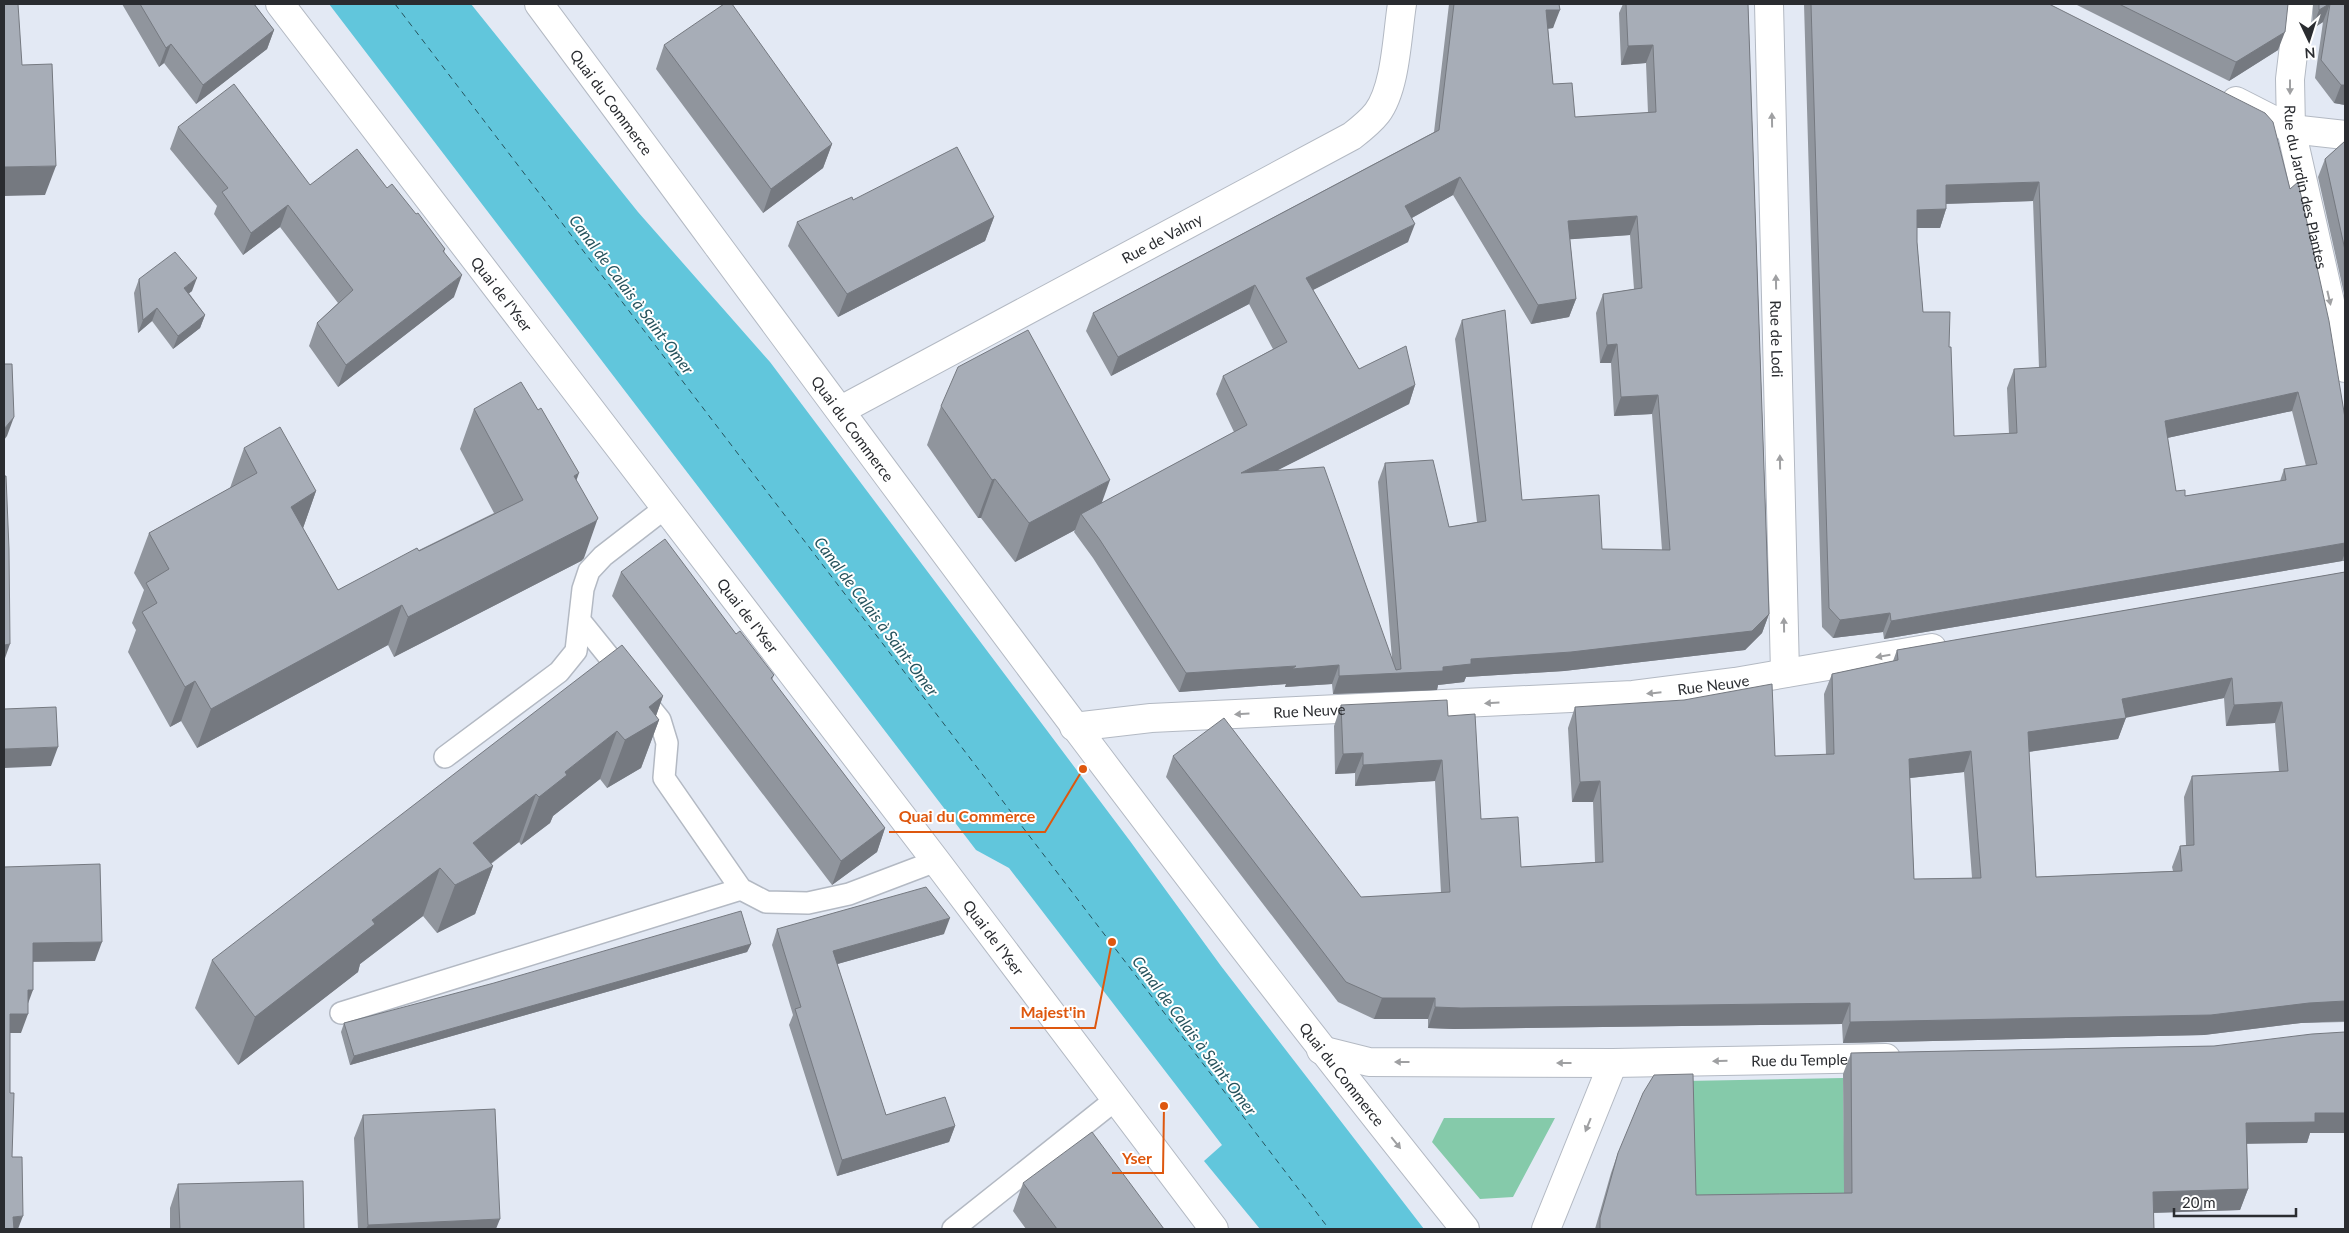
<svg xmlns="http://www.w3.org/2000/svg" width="2349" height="1233" font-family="Lato,sans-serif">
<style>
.green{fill:#85caaa}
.water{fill:#61c6dc}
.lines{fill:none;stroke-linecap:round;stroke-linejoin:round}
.ferry{stroke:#26535d;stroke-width:1;stroke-dasharray:6 5;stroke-linecap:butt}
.service-casing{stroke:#b3b9c3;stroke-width:24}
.minor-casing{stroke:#b3b9c3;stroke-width:30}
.tertiary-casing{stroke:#b3b9c3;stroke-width:30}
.service{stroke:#fff;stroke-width:21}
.minor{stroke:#fff;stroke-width:28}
.tertiary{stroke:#fff;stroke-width:28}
.wall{fill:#90959d;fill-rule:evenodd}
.shaded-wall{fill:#757980}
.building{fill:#a7adb7;stroke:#757980;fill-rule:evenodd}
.oneway{fill:#9fa0a2}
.labels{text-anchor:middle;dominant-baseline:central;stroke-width:4;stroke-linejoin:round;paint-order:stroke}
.street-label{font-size:15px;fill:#2a2c30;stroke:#fff}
.water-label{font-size:16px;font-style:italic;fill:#26535d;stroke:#fff}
.leader{fill:none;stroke:#de570e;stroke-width:2}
.callout-dot{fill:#de570e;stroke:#fff;stroke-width:2}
.callout-label{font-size:16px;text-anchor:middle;font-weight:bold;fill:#de570e;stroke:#fff;stroke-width:4;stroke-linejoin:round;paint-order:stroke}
</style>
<rect width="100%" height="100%" fill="#e3e9f4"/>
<path class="green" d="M1843 1078 1845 1214 1687 1216 1685 1081Z
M1444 1118H1555L1513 1197 1480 1199 1432 1142Z"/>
<path class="water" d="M329 4H471L638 212 770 362 1130 841 1221 966 1424 1229H1260L1204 1161 1222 1145 1009 868 976 850Z"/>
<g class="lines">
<path class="ferry" d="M395 4 1329 1229"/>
<defs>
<path id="service" d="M581 622 660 720 667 743 664 778 741 889 766 902 808 903 849 894 936 861
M445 757 559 672 576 651 583 589 589 571 603 556 665 508
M341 1013 741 889
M953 1229 1115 1100"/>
<g id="minor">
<path id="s1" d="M539 4C844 415 1144 830 1465 1229"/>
<path id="s2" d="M1769 4 1785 673"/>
<path id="s3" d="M2299 4 2290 79 2291 129 2345 368"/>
<path d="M2236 101 2291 129 2345 135"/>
<path id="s4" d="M841 410 1352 136C1361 129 1370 122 1377 113 1396 88 1397 35 1402 4"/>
<path id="s5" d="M1074 727 1151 718 1633 695 1735 682 1932 648"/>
<path id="s6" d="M1321 1050 1369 1062 1613 1063 1886 1058"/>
<path d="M1546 1229 1613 1063"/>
</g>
<g id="tertiary">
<path id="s7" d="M280 4 936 861 1214 1229"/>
</g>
</defs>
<use href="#service" class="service-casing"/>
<use href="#minor" class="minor-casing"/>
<use href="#tertiary" class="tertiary-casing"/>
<use href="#service" class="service"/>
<use href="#minor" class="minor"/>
<use href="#tertiary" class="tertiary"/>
</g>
<path class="wall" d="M122 4H254L274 30 267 49 196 104 164 63 159 67Z
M1449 4H1559L1553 28 1548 29 1553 84 1575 117 1648 113 1646 63 1621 65 1619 13 1623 4H1748L1769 614 1762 633 1745 650 1564 671 1466 677 1464 682 1438 685 1437 690 1333 694 1332 684 1285 687 1286 684 1179 692 1093 558 1074 532 1075 530 1015 562 981 518H978L927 445 941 406 1102 503 1234 432 1216 394 1223 376 1273 349 1249 304 1111 376 1086 331 1093 313 1434 132ZM1453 195 1531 324 1569 317 1576 299 1570 239 1630 235 1634 289 1603 294 1596 313 1600 363H1611L1614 416 1652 414 1662 550 1602 549 1522 500 1462 320 1455 339 1477 522 1449 527 1385 463 1378 482 1392 659 1276 471 1409 404 1415 385 1359 369 1313 290 1408 242 1412 218Z
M1804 4H2049L2345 418V561H2342L1884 639 1883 632 1833 638 1822 627ZM2033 201 2039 368 2014 369 2007 388 2009 434 1954 436 1949 347 1923 312 1917 242V228H1940L1946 209V204ZM2292 411 2306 466 2284 469 2280 481 2185 496 2176 491 2167 438Z
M2075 4H2288L2278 50 2229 81Z
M2313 4H2345V105L2334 103 2315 78 2323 22 2312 29Z
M664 45 832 144 823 168 763 213 656 69Z
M178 127 310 185 387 188 445 249 444 253 454 297 338 387 309 346 317 323 338 303 280 227 243 255 214 214 217 206 170 149Z
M2345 141V298L2318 177 2325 159Z
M853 200 994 217 985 241 838 317 788 246 797 222Z
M139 279 192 291 189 293 205 315 200 328 173 349 152 321 138 333 134 293Z
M474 409 577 481 584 558 581 561 394 657 388 645 197 748 181 721 170 727 128 652 136 630 132 623 144 590 134 573 149 533 230 488 244 448 316 491 303 528 338 590 494 513 460 449Z
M621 572 736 634 774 675 772 680 885 828 877 852 832 885 612 596Z
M2345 572V1022L2301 1023 2204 1035 1843 1043 1842 1024 1454 1029 1428 1028V1019H1374L1338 1002 1166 777 1173 756 1361 897 1441 893 1435 781 1355 786V773L1335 774 1334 726 1341 705 1448 716 1481 819 1521 867 1595 862 1593 802H1572L1568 728 1575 707 1775 756 1826 755 1824 694 1832 674 1893 661 1897 650ZM2224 698 2226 726 2275 723 2279 772 2192 776 2184 797 2186 845 2180 846 2172 867 2173 871 2036 877 2029 752 2118 739 2126 717ZM1964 772 1972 878 1914 879 1910 778Z
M663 696 656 716 659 720 641 768 607 788 600 779 553 816 550 823 521 845 519 842 491 864 493 866 475 914 437 933 423 916 360 964 358 972 238 1065 195 1008 212 960Z
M777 929 944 934 837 964 886 1115 955 1126 949 1142 837 1176 789 1025 793 1015 772 945Z
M751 944 747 952 350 1065 341 1032 344 1023Z
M2214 1046 2310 1133 2307 1143H2247L2248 1189 2240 1210 2154 1213V1229H1595L1611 1173 1618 1153 1696 1195 1844 1193 1843 1074 1851 1053Z
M363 1115 496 1229H358L354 1138Z
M1023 1183 1164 1229H1026L1013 1211Z
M178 1184 304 1229H170V1208Z"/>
<path class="shaded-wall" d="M2329 4H2330L2323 22 2312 29 2319 10Z
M1546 10H1560L1553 28 1539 29Z
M274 30 267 49 196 104 203 85Z
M2285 32 2278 50 2229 81 2236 62Z
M171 44 164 63 159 67 166 48Z
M1653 45 1646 63 1621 65 1628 46Z
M2341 85H2345V105L2334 103Z
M832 144 823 168 763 213 771 189Z
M56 166 45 195 4 196V167Z
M1460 177 1453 195 1399 225 1405 206Z
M2039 182 2033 201 1939 204 1946 185Z
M288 205 280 227 243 255 251 233Z
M1946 209 1940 228H1910L1917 210Z
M1637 216 1630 235 1561 240 1568 221Z
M994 217 985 241 838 317 847 294Z
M1415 224 1408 242 1299 297 1306 278Z
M462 275 454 297 338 387 346 365Z
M197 278 192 291 179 301 184 288Z
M1255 285 1249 304 1111 376 1118 357Z
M1576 299 1569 317 1531 324 1538 305Z
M157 308 152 321 138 333 143 320Z
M205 315 200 328 173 349 178 336Z
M1617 344 1611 363H1600L1607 345Z
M1415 385 1409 404 1234 492 1241 473Z
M2298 392 2292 411 2158 440 2165 421Z
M1658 395 1652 414 1614 416 1621 397Z
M14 417 7 436 4 440V429Z
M579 473 565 513 574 476Z
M995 479 981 518H978L992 480Z
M1110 480 1096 519 1081 514 1075 530 1015 562 1029 523Z
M316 491 302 531 291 507Z
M598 518 584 558 581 561 394 657 408 617Z
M2345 543V553L2342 561 1884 639 1891 621Z
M402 605 388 645 197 748 211 709Z
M1890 613 1883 632 1833 638 1840 620Z
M1769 614 1762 633 1745 650 1564 671 1466 677 1464 682 1438 685 1437 690 1333 694 1339 676 1443 667 1471 659Z
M10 644 4 661V645Z
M1339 665 1332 684 1285 687 1286 684 1179 692 1186 673 1296 666Z
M2232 678 2224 698 2115 720 2126 718 2118 739 2020 753 2028 732 2122 699Z
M195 681 181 721 170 727 185 687Z
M663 696 653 724 659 720 641 768 607 788 625 740 649 707Z
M2282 702 2275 723 2226 726 2234 705Z
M617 731 600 779 553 816 550 823 521 845 539 797 565 772Z
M58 747 51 766 4 768V749Z
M1971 751 1964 772 1901 779 1909 759Z
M1363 753 1355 773 1335 774 1343 754Z
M1442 760 1435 781 1355 786 1363 765Z
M1600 781 1593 802H1572L1580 782Z
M536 794 519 842 478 873 493 866 475 914 437 933 455 885 473 843Z
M885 828 877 852 832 885 841 861Z
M440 868 423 916 360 964 358 972 238 1065 255 1017 372 920Z
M950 918 944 934 827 967 833 951Z
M102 942 95 961 26 962 33 943Z
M751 944 747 952 350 1065 354 1056Z
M28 990H33L26 1009Z
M1382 998H1435L1428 1019H1374Z
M2345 1001V1019L2344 1021 2301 1023 2204 1035 1843 1043 1850 1022Z
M1850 1003 1842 1024 1454 1029 1428 1028 1435 1007Z
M10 1014H28L21 1033H4Z
M2315 1113H2345V1133H2310L2307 1143 2239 1144 2246 1123Z
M955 1126 949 1142 837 1176 842 1160Z
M2248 1189 2240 1210 2146 1213 2153 1192Z
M23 1216 18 1229H9L13 1217Z
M500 1219 496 1229H366L368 1225Z"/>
<path class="building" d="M4 4H18L22 65 52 64 56 166 4 167Z
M140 4H254L274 30 203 85 171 44 166 48Z
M724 4H732L832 144 771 189 664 45Z
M1454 4H1559L1560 10H1546L1553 84 1572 83 1575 117 1656 112 1653 45 1628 46 1626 4H1748L1769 614 1752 631 1571 652 1471 659V664L1443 667V671L1339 676V665L1292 669 1296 666 1186 673 1100 540 1081 514 1247 425 1223 376 1287 342 1255 285 1118 357 1093 313 1439 130ZM1460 177 1538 305 1576 299 1568 221 1637 216 1642 288 1603 294 1607 345 1617 344 1621 397 1658 395 1670 550 1602 549 1599 495 1522 500 1505 310 1462 320 1486 521 1449 527 1433 460 1385 463 1401 669 1396 670 1324 467 1241 473 1415 385 1406 346 1359 369 1306 278 1415 224 1405 206Z
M1811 4H2049L2265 113 2273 122 2290 189 2298 182 2329 321 2345 418V543L1891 621 1890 613 1840 620 1829 608ZM2039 182 2046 367 2014 369 2017 433 1954 436 1951 347H1949L1950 312H1923L1917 242V210L1946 209V185ZM2298 392 2317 464 2284 469 2286 480 2185 496V490L2176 491 2165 421Z
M2119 4H2288L2285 32 2236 62Z
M2319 4H2329L2319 10Z
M2330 4H2345V85H2341L2321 60Z
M234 84 310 185 357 149 387 188 392 184 416 214 418 213 445 249 443 251 462 275 346 365 317 323 353 290 288 205 251 233 222 192 228 188 178 127Z
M2345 141V250L2325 159Z
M957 147 994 217 847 294 797 222 852 197 853 200Z
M175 252 197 278 184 288 205 315 178 336 157 308 143 320 139 279Z
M1028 330 1110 480 1029 523 995 479 992 480 941 406 958 367Z
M4 364H12L14 417 4 429Z
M521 382 538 410 541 408 579 473 574 476 598 518 596 521 408 617 402 605 211 709 195 681 185 687 142 612 157 603 146 583 169 569 149 533 257 473 244 448 280 427 316 491 291 507 338 590 417 548 419 551 523 500 474 409Z
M4 476H6L9 549 10 644 4 645Z
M665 539 736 634 740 631 774 675 771 678 885 828 841 861 621 572Z
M2345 572V1001L2309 1003 2211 1015 1850 1022V1003L1461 1008 1435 1007V998H1382L1346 982 1173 756 1224 718 1361 897 1450 892 1442 760 1363 765V753L1343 754 1341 705 1447 700 1448 716 1475 714 1481 819 1518 817 1521 867 1603 862 1600 781 1580 782 1575 707 1684 700 1772 684 1775 756 1834 754 1832 674 1898 660 1897 650ZM2232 678 2234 705 2282 702 2288 771 2192 776 2194 845 2180 846 2182 871 2036 877 2028 732 2126 718 2122 699ZM1971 751 1981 878 1914 879 1909 759Z
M622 645 663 696 649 707 659 720 625 740 617 731 565 772 567 775 539 797 536 794 473 843 493 866 455 885 440 868 372 920 375 924 255 1017 212 960Z
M56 707 58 747 4 749V709Z
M100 864 102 942 33 943V990H28V1014H10V1093H14L12 1157H22L23 1216 13 1217 14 1229H4V867Z
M926 887 950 918 833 951 886 1115 945 1097 955 1126 842 1160 795 1009 801 1007 777 929Z
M741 911 751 944 354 1056 344 1023 494 983Z
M2345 1032V1113H2315V1122L2246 1123 2248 1189 2153 1192 2154 1229H1600V1218L1618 1153 1643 1093 1654 1075 1693 1074 1696 1195 1852 1193 1851 1053 2214 1046 2312 1034Z
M495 1109 500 1219 368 1225 363 1115Z
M1092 1132 1164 1229H1057L1023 1183Z
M303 1181 304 1229H180L178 1184Z"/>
<defs><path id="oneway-solid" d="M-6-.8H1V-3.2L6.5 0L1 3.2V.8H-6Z" transform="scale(1.25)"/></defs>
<g class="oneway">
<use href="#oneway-solid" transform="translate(2290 87) rotate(90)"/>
<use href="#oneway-solid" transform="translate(1772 120) rotate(-91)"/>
<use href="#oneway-solid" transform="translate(1776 282) rotate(-91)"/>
<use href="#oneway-solid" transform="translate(2329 298) rotate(77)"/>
<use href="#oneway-solid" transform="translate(1780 462) rotate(-91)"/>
<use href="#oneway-solid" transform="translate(1784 625) rotate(-91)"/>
<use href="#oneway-solid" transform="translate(1883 656) rotate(170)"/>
<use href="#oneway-solid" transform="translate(1654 693) rotate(174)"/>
<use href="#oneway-solid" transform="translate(1492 703) rotate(177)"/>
<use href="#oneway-solid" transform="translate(1242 714) rotate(177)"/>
<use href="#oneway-solid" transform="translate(1720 1061) rotate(179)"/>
<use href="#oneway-solid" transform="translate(1402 1062) rotate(-180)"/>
<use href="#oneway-solid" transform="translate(1564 1063) rotate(-180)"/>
<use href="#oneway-solid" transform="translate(1588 1125) rotate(112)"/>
<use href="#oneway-solid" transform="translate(1396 1143) rotate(51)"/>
</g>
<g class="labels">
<g class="street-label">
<text stroke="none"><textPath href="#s1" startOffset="122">Quai du Commerce</textPath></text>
<text stroke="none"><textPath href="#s3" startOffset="185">Rue du Jardin des Plantes</textPath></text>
<text stroke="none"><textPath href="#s4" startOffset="364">Rue de Valmy</textPath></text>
<text stroke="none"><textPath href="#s7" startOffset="365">Quai de l'Yser</textPath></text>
<text stroke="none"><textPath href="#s2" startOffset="335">Rue de Lodi</textPath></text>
<text stroke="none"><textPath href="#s1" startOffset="528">Quai du Commerce</textPath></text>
<text stroke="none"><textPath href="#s7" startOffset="770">Quai de l'Yser</textPath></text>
<text stroke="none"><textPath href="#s5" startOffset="641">Rue Neuve</textPath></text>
<text stroke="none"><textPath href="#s5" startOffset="236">Rue Neuve</textPath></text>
<text stroke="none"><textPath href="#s7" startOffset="1175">Quai de l'Yser</textPath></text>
<text stroke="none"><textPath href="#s6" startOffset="480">Rue du Temple</textPath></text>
<text stroke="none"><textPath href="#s1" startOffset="1338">Quai du Commerce</textPath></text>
</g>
<g class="water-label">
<text transform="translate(632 294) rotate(53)">Canal de Calais à Saint-Omer</text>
<text transform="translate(877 616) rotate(53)">Canal de Calais à Saint-Omer</text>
<text transform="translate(1195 1035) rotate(53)">Canal de Calais à Saint-Omer</text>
</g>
</g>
<path class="leader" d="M1083 769L1045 832H889M1112 942L1095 1028H1010M1164 1106L1163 1173H1112"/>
<g class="callout-dot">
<circle cx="1083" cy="769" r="5"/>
<circle cx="1112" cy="942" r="5"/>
<circle cx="1164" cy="1106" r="5"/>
</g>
<g class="callout-label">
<text x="967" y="822">Quai du Commerce</text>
<text x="1053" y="1018">Majest'in</text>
<text x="1137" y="1164">Yser</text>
</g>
<rect width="2349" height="1233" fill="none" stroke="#2a2c30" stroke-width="10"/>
<g transform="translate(2309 40) rotate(176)" stroke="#ffffff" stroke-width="4" paint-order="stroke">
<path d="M0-4L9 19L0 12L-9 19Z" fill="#2a2c30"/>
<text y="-8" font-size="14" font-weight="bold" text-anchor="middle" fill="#2a2c30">N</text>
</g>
<path d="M2174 1208v8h122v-8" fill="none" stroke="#2a2c30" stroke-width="2.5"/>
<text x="2182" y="1208" font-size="15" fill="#2a2c30" stroke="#ffffff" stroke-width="4" paint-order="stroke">20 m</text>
</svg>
